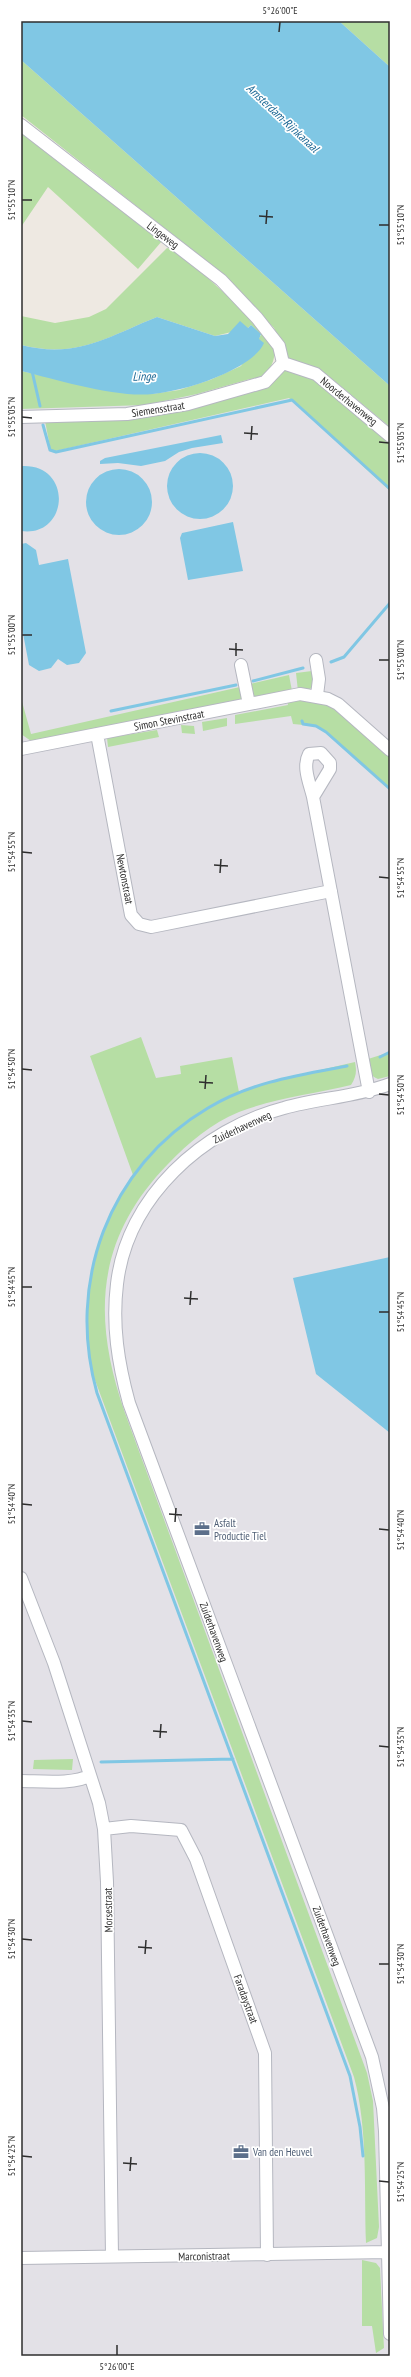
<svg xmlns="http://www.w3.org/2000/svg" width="411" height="2377" font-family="'PT Sans Narrow',sans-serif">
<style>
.industrial{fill:#e3e1e7}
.green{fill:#b6dea4}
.water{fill:#80c7e4}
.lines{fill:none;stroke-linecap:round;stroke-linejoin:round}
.stream{stroke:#80c7e4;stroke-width:3}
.minor-casing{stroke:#b5b7c0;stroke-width:14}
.minor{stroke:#fff;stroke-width:12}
.ticks{fill:none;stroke:#2e2e2e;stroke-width:1.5}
.labels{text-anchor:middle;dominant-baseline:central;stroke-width:3.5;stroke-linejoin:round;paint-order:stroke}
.street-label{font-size:11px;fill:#2e2e2e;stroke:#fff}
.service-label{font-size:11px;fill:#4e5e75;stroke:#fff;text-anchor:start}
.water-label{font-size:12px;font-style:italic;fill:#1b6794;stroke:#fff}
.neatline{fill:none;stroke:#2e2e2e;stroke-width:1.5}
.ticks-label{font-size:10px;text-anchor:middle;fill:#2e2e2e}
</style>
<rect width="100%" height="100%" fill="#eee9e2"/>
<path class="industrial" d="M327 353 390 410V2356H21V407L92 397 271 387Z"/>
<path class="green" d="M339 21H390V67Z
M21 60 390 386V427L326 374 316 368 290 361 274 328 235 287 196 253 21 115Z
M21 130 162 241 138 269 48 187 21 227Z
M167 248C180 249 264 328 271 342 279 356 271 368 263 378L250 379 197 394 145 405 21 409V371L109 390 152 394 179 390 210 380 241 366 261 335 251 325 248 328 215 336 157 317C107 337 78 359 21 345V316L55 323 89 317 106 309Z
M289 369 313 378 390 443V491L289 398 51 452 45 421 133 419 159 415Z
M312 671 313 687 306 691H298L296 673Z
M289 675 292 691 254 698 250 684Z
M240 687 242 700 31 741 21 734V698L31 734Z
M286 695 328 704 390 757V790L326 733 315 726 293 724 291 716 235 724V715L288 705Z
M227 718V726L203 731 202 722Z
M181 725 194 726 195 734 182 733Z
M157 730 159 737 108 747 107 738Z
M141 1037 156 1078 181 1074 180 1066 232 1057 239 1092 277 1080 355 1062C357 1072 356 1077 351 1085 314 1094 275 1098 239 1112 212 1123 188 1143 168 1164 95 1239 92 1318 125 1413L367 2073 373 2101 379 2227 377 2238 366 2243C364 2189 368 2129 354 2077L92 1372C79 1298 91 1237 133 1175L90 1056Z
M390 1052V1076L378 1079C369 1075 367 1070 365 1060Z
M73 1759 72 1770 33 1769 34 1760Z
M362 2260 376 2263 380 2268 384 2348 376 2353 372 2326H362Z"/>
<path class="water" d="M21 21H339L390 67V386L21 60Z
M157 317 215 336 228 334 240 321 248 328 251 325 261 334 259 339 264 343C258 357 237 368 224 374 202 384 177 391 153 394 116 398 58 380 21 371V345C77 359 107 337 157 317Z
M221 435 223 443 192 448 179 452 165 461 141 466 118 463 100 464V461L105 458Z
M167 486a33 33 0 1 1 66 0a33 33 0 1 1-66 0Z
M21 466C74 463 69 538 21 531Z
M86 502a33 33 0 1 1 66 0a33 33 0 1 1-66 0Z
M233 522 243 571 188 580 180 538 182 533Z
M26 543 36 550 39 565 68 559 86 653 79 663 67 665 58 659 51 668 39 671 29 665 21 623V544Z
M390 1257V1433L316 1374 293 1278Z"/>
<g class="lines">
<path class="stream" d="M32 371 40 406
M43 425 50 450 56 452 292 400 390 489
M331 662 344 657 390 603
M253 681 303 668
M111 711 236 685
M302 721 303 724 316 726 326 732 390 789
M380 1057 390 1052
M347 1066C299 1075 251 1082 208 1108 108 1167 66 1283 97 1393L350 2076 360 2127 363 2156
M101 1762 233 1759"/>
<defs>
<path id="minor" d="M21 125 221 280 257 318 279 346 283 363
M283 363 316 374 390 436
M21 417 127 414 188 404 265 382 283 363
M316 660 319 679 317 695
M241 665 249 704
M97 734 131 915 139 924 151 927 331 891
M21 749 300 694 328 699 338 704 390 750
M313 797C310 784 302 767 309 754L321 753 330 763V769L313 797 369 1092
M390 1084C356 1097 319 1098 284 1108 203 1129 127 1197 117 1284 112 1325 118 1363 129 1403L372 2057 383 2108 385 2131 390 2334
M21 1578 54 1663 99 1803 104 1829 107 1882 112 2256
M21 1781C38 1781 76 1785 90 1775
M104 1829 131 1826 181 1830 196 1859 265 2053 267 2255
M21 2258 387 2252"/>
</defs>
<use href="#minor" class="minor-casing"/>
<use href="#minor" class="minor"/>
</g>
<path class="ticks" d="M279 32 280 22M22 200H32M259 216 273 217M266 224 267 210M379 225H389M22 417 32 418M244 433 258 434M251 440 252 426M379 442 389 443M22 635H32M229 649 243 650M236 656V643M379 660H389M22 852 32 853M214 865 228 866M220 873 221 859M379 877 389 878M22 1069 32 1070M199 1082 213 1083M205 1089 206 1075M379 1094 389 1095M22 1287H32M184 1298 198 1299M190 1305 191 1291M379 1312H389M22 1504 32 1505M169 1514 182 1515M175 1522 176 1508M379 1529 389 1530M22 1721 32 1722M153 1731 167 1732M160 1738 161 1724M379 1746 389 1747M22 1939 32 1940M138 1947 152 1948M145 1954 146 1940M379 1964H389M22 2156 32 2157M123 2163 137 2164M130 2171 131 2157M379 2181 389 2182M117 2355V2345"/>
<defs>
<symbol id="office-bare" viewBox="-9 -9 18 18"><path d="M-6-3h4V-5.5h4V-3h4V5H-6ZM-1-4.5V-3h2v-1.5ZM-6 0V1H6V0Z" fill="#5c6f8a" stroke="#fff" stroke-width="2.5" paint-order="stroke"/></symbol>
</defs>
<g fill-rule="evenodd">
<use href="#office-bare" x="191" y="1518" width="22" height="22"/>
<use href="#office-bare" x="230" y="2141" width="22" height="22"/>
</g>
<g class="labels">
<g class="street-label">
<text transform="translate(163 235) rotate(37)">Lingeweg</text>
<text transform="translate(349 401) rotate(39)">Noorderhavenweg</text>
<text transform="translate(158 409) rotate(-9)">Siemensstraat</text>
<text transform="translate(169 720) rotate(-11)">Simon Stevinstraat</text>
<text transform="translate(125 879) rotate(79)">Newtonstraat</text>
<text transform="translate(242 1127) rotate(-25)">Zuiderhavenweg</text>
<text transform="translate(214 1632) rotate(70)">Zuiderhavenweg</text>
<text transform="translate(108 1910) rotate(-91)">Morsestraat</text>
<text transform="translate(327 1936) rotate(70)">Zuiderhavenweg</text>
<text transform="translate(246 1999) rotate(70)">Faradaystraat</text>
<text transform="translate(204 2256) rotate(-1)">Marconistraat</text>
</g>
<g class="service-label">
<text x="214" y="1523">Asfalt<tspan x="214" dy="13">Productie Tiel</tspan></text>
<text x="253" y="2152">Van den Heuvel</text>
</g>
<g class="water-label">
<text transform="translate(283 118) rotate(43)">Amsterdam-Rijnkanaal</text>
<text transform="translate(144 376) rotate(-1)">Linge</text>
</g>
</g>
<rect width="411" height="2377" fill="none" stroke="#ffffff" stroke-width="44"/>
<rect x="22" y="22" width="367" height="2333" class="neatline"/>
<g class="ticks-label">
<text x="280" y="14">5°26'00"E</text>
<text transform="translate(11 200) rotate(-90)" y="4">51°55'10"N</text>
<text transform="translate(400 225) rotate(-90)" y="4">51°55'10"N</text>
<text transform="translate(11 417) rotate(-90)" y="4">51°55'05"N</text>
<text transform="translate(400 443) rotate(-90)" y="4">51°55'05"N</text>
<text transform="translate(11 635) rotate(-90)" y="4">51°55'00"N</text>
<text transform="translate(400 660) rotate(-90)" y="4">51°55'00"N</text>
<text transform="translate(11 852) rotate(-90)" y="4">51°54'55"N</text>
<text transform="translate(400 878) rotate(-90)" y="4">51°54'55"N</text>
<text transform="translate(11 1069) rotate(-90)" y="4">51°54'50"N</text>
<text transform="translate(400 1095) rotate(-90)" y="4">51°54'50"N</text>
<text transform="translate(11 1287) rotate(-90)" y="4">51°54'45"N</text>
<text transform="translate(400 1312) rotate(-90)" y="4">51°54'45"N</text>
<text transform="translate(11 1504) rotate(-90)" y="4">51°54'40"N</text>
<text transform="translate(400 1530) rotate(-90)" y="4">51°54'40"N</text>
<text transform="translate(11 1721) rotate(-90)" y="4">51°54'35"N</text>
<text transform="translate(400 1747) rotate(-90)" y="4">51°54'35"N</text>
<text transform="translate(11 1939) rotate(-90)" y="4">51°54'30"N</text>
<text transform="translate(400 1964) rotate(-90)" y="4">51°54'30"N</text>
<text transform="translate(11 2156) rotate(-90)" y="4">51°54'25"N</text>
<text transform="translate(400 2182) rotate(-90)" y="4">51°54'25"N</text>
<text x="117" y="2370">5°26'00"E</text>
</g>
</svg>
